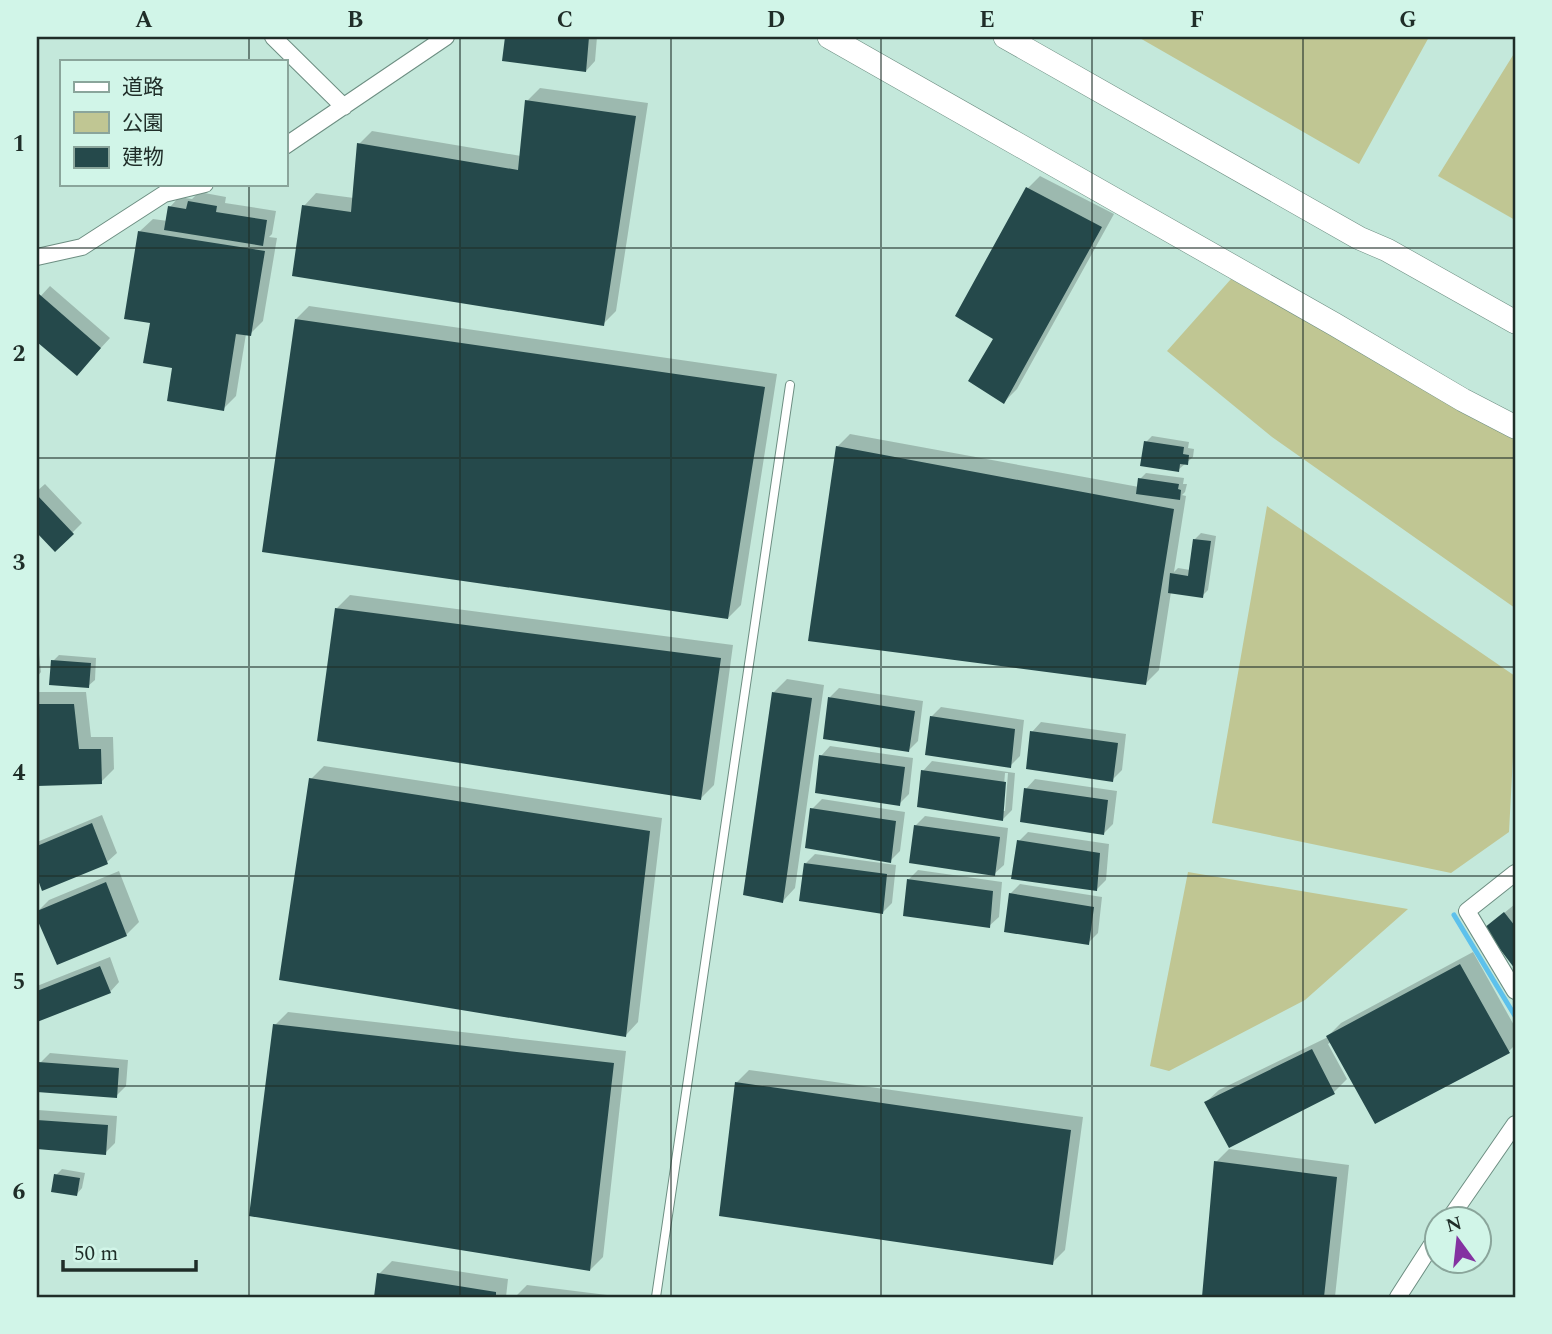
<svg xmlns="http://www.w3.org/2000/svg" width="1552" height="1334" font-family="Spectral,'Noto Sans JP',serif">
<style>
.green{fill:#c0c693}
.shadow{fill:#0003;fill-rule:evenodd}
.lines{fill:none;stroke-linecap:round;stroke-linejoin:round}
.stream{stroke:#5dc1ec;stroke-width:5}
.building{fill:#25494b}
.lane-casing{stroke:#6d8e82;stroke-width:10}
.street-casing{stroke:#6d8e82;stroke-width:18}
.secondary-casing{stroke:#6d8e82;stroke-width:24}
.lane{stroke:#fff;stroke-width:8}
.street{stroke:#fff;stroke-width:16}
.secondary{stroke:#fff;stroke-width:23}
.grid{fill:none;stroke:#1f2d28;stroke-width:2;stroke-opacity:0.55}
.neatline{fill:none;stroke:#1f2d28;stroke-width:2.5}
.grid-label{font-size:23px;text-anchor:middle;font-weight:bold;fill:#1f2d28}
</style>
<rect width="100%" height="100%" fill="#c4e8db"/>
<path class="green" d="M1138 37H1429L1359 164Z
M1515 52V220L1438 176Z
M1231 279 1515 437V608L1272 437 1167 351Z
M1267 506 1515 676V719L1509 832 1451 873 1212 823Z
M1188 872 1408 909 1305 1000 1169 1071 1150 1066Z"/>
<path class="shadow" d="M507 37H597L595 61 586 71 504 59Z
M540 88 648 103 616 311 603 324 304 206 316 193 354 198 359 144 372 131 521 156 527 101Z
M1040 176 1114 214 1017 389 1004 402 995 338 1028 188Z
M199 192 226 197 225 203 276 211 272 234 269 237 277 238 263 321 250 334H246L236 396 223 409 174 367 152 321 140 231 153 219 168 221 170 207 179 197 192 199Z
M50 286 110 338 77 374 37 340V300Z
M309 306 777 374 741 605 728 618 296 319Z
M850 434 1139 487 1140 479 1146 473 1184 478 1183 484H1187L1185 492 1182 495 1186 496 1174 572 1178 568 1190 570 1195 539 1201 533 1216 536 1208 590 1202 596 1171 592 1159 670 1146 683 837 447Z
M1152 436 1189 442 1188 448 1194 449 1193 457 1178 470 1146 442Z
M45 484 82 523 55 550 37 531V491Z
M350 595 733 645 714 785 701 798 337 608Z
M37 636 41 672 37 677Z
M59 655 96 658 95 680 88 686 53 661Z
M787 679 824 685 795 888 783 901 774 692Z
M839 688 923 701 918 741 909 750 830 697Z
M37 692H86L91 737H113L114 769 101 782 37 784Z
M941 707 1024 720 1020 756 1010 766 931 717Z
M1041 722 1126 734 1122 770 1112 780 1032 732Z
M830 746 913 758 909 794 899 804 821 756Z
M932 761 1015 773 1012 810 1002 820 923 771ZM1005 773H1008L1005 811H1002Z
M324 766 662 818 638 1022 626 1035 311 779Z
M1035 779 1117 791 1113 824 1104 833 1026 789Z
M822 799 905 812 900 851 890 861 812 809Z
M102 815 117 853 107 862 43 889 37 872V842Z
M925 816 1008 828 1004 865 994 874 915 826Z
M1028 832 1109 844 1106 880 1097 889 1019 841Z
M815 854 896 865 892 903 883 912 806 863Z
M918 870 1002 882 999 917 989 926 909 879Z
M119 871 139 922 126 935 58 963 37 912 49 900Z
M1020 884 1102 897 1098 933 1088 943 1010 894Z
M1515 904V966L1486 928Z
M1473 952 1515 1027V1045L1509 1051 1331 1042 1328 1044 1347 1079 1334 1092 1230 1145 1206 1102 1219 1090 1326 1038 1341 1023Z
M110 957 119 982 110 992 37 1020V986Z
M288 1012 626 1051 603 1257 590 1270 275 1025Z
M50 1053 128 1060 126 1086 116 1096 40 1063Z
M749 1070 1083 1117 1065 1250 1052 1263 736 1083Z
M38 1110 117 1116 115 1143 105 1153 37 1147Z
M1229 1149 1349 1165 1335 1297H1204L1216 1162Z
M62 1169 85 1173 82 1188 76 1195 56 1175Z
M392 1261 508 1279 506 1297H376L379 1274Z
M527 1285 623 1297H515Z"/>
<g class="lines">
<path class="stream" d="M1454 915 1515 1016"/>
</g>
<path class="building" d="M505 37H589L586 72 502 61Z
M525 100 636 116 604 326 292 276 302 205 351 212 357 143 518 170Z
M1026 187 1102 227 1004 404 968 381 993 339 955 316Z
M188 201 217 206 216 212 267 220 263 246 164 230 168 206 186 209Z
M138 231 265 251 251 336 236 334 224 411 167 401 172 368 143 363 150 323 124 319Z
M39 294 101 348 77 376 37 342V297Z
M295 319 765 387 728 619 262 552Z
M1144 441 1184 447 1183 454 1189 455 1188 465 1180 464 1179 472 1140 466Z
M836 446 1174 509 1146 685 808 641Z
M1138 478 1179 484 1178 489 1181 490 1180 500 1136 494Z
M37 495 74 534 55 552 37 533Z
M1193 539 1211 541 1203 598 1168 593 1170 573 1188 576Z
M335 608 721 658 701 800 317 741Z
M51 660 91 663 89 688 49 685Z
M772 692 812 698 783 903 743 895Z
M828 697 915 711 909 752 823 739Z
M37 704H74L79 749H101L102 784 37 786Z
M930 716 1015 729 1011 768 925 755Z
M1030 731 1118 743 1113 782 1026 769Z
M819 755 905 767 900 806 815 793Z
M921 770 1006 782 1003 821 917 807Z
M309 778 650 831 626 1037 279 980Z
M1024 788 1108 800 1104 835 1020 822Z
M810 808 896 821 891 863 805 848Z
M92 823 108 864 42 891 37 877V846Z
M914 825 1000 837 995 876 909 863Z
M1017 840 1100 853 1097 891 1011 879Z
M804 863 887 874 883 914 799 901Z
M907 879 993 891 990 928 903 916Z
M106 882 127 936 57 965 37 919V911Z
M1009 893 1094 907 1089 945 1004 932Z
M1504 912 1515 926V969L1484 928Z
M1460 964 1510 1053 1375 1124 1326 1036Z
M100 966 111 993 37 1022V991Z
M273 1024 614 1063 590 1271 249 1216Z
M1312 1049 1335 1094 1229 1148 1204 1102Z
M38 1062 119 1068 117 1098 37 1092Z
M735 1082 1071 1130 1053 1265 719 1216Z
M37 1120 108 1125 106 1155 37 1149Z
M1214 1161 1337 1177 1324 1297H1202Z
M54 1174 80 1178 77 1196 51 1192Z
M377 1273 496 1292V1297H374Z"/>
<g class="lines">
<defs>
<path id="lane" d="M656 1297 790 385"/>
<path id="street" d="M273 37 344 107
M285 146 446 37
M37 257 82 247 164 194 205 184
M1515 873 1467 911 1515 991
M1450 1218 1515 1124
M1398 1297 1436 1238"/>
<path id="secondary" d="M829 37 1334 324 1463 400 1515 427
M1005 37 1359 238 1387 250 1515 322"/>
</defs>
<use href="#lane" class="lane-casing"/>
<use href="#street" class="street-casing"/>
<use href="#secondary" class="secondary-casing"/>
<use href="#lane" class="lane"/>
<use href="#street" class="street"/>
<use href="#secondary" class="secondary"/>
</g>
<path class="grid" d="M249 37V61M460 37V1297M671 37V1297M881 37V1297M1092 37V1297M1303 37V1297M249 184V1297M37 248H1515M37 458H1515M37 667H1515M37 876H1515M37 1086H1515"/>
<rect width="1552" height="1334" fill="none" stroke="#d1f5e8" stroke-width="77"/>
<rect x="60" y="60" width="228" height="126" fill="#d1f5e8" stroke="#8aa59b" stroke-width="2"/>
<rect x="74" y="82" width="35" height="10" fill="#ffffff" stroke="#8aa59b" stroke-width="2"/>
<text x="122" y="94" font-size="21" fill="#1f2d28">道路</text>
<rect x="74" y="112" width="35" height="21" fill="#c0c693" stroke="#8aa59b" stroke-width="2"/>
<text x="122" y="130" font-size="21" fill="#1f2d28">公園</text>
<rect x="74" y="147" width="35" height="21" fill="#25494b" stroke="#8aa59b" stroke-width="2"/>
<text x="122" y="164" font-size="21" fill="#1f2d28">建物</text>
<g transform="translate(1458 1240) rotate(345)"><circle r="33" fill="#d1f5e8" stroke="#8aa59b" stroke-width="2"/>
<path d="M0-5L12 26L0 18L-12 26Z" fill="#8432a1"/>
<text y="-10" font-size="19" font-weight="bold" text-anchor="middle" fill="#1f2d28">N</text>
</g>
<path d="M63 1260v10h133v-10" fill="none" stroke="#1f2d28" stroke-width="3.5"/>
<text x="74" y="1260" font-size="21" fill="#1f2d28" stroke="#d1f5e8" stroke-width="5" paint-order="stroke">50 m</text>
<rect x="38" y="38" width="1476" height="1258" class="neatline"/>
<g class="grid-label">
<text x="144" y="27">A</text>
<text x="355" y="27">B</text>
<text x="565" y="27">C</text>
<text x="776" y="27">D</text>
<text x="987" y="27">E</text>
<text x="1197" y="27">F</text>
<text x="1408" y="27">G</text>
<text x="19" y="151">1</text>
<text x="19" y="361">2</text>
<text x="19" y="570">3</text>
<text x="19" y="780">4</text>
<text x="19" y="989">5</text>
<text x="19" y="1199">6</text>
</g>
</svg>
